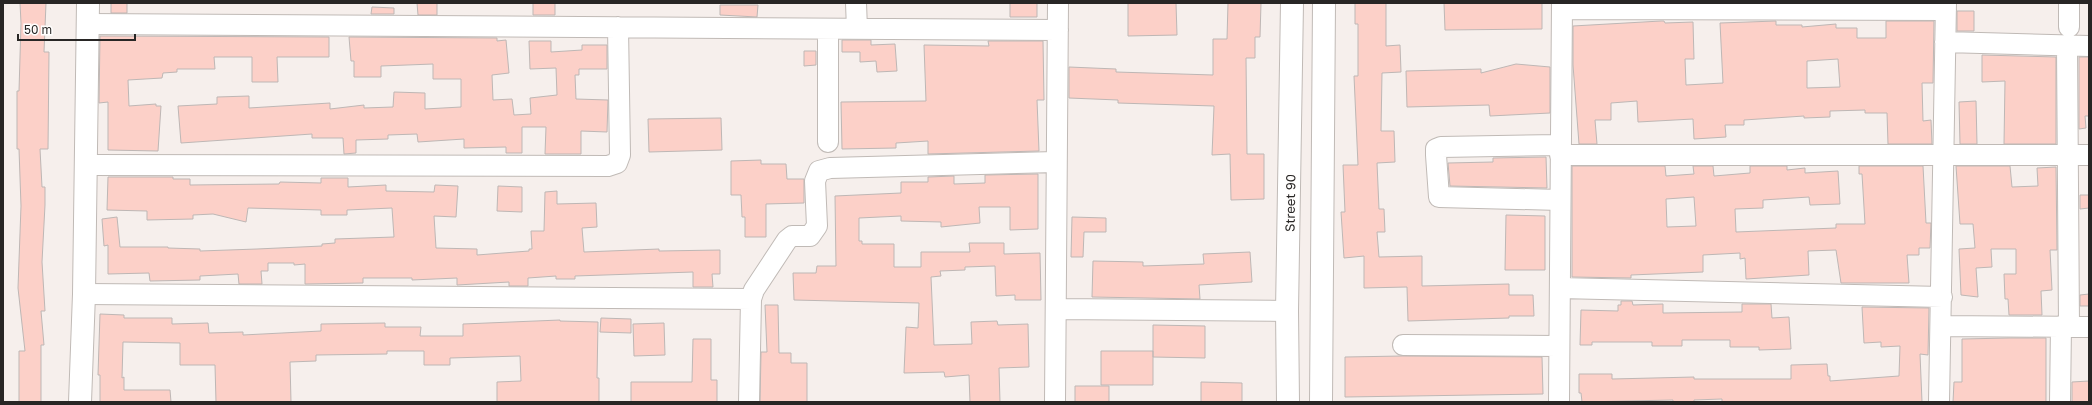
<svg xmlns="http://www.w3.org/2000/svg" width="2092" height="405" font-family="'Golos Text',sans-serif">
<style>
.building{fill:#fcd0c8;stroke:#beb7b5;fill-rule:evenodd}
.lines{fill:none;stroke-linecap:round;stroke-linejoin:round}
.minor-casing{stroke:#c0bab6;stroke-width:22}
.major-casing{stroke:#c0bab6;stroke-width:24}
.minor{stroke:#fff;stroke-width:20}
.major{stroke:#fff;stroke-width:22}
.labels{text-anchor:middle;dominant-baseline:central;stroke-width:3.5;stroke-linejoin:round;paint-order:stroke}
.street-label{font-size:13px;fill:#282625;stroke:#fffefd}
</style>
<rect width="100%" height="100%" fill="#f6efec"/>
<path class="building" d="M20 3H46L44 52H49L48 149H40L42 187H45V205L42 262 45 311H41L44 345H41V402H19V351H25L18 288 21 206 19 149H17V91H19L21 23Z
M111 3H127V13H111Z
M417 3H437V15H418Z
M533 3H555V15H533Z
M1010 3H1037V17H1010Z
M1128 3H1176L1177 35 1128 36Z
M1228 3H1261L1260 37H1255V58H1246L1247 154H1264V199L1231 200 1230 154 1212 155 1214 106 1118 103V100L1069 98V67L1116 69V72L1213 75V39H1227Z
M1355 3H1386V46L1400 45 1401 72 1382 73 1381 131H1394L1395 162 1377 163 1379 209H1384L1385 232H1377L1379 257 1422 256V286L1509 284V295H1533L1534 316H1509V318L1408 321 1407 287 1364 288V256L1344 258 1341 212H1345L1343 165H1358L1354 76H1358V24H1355Z
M1444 3H1542V29L1445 30Z
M720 5H758L757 17 720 15Z
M372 7 394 8V14H371Z
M1957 11H1974V31H1957Z
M1661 21H1664L1665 23 1693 22 1694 59H1685L1686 85 1723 83 1720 23 1776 21V25H1802V27L1836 24V28H1857V38H1886V21H1934L1933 83H1922L1923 121 1931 120 1932 144H1888L1887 113H1865V110L1830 111V117L1804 118V116L1744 120V125H1725L1726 137 1694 139 1693 119 1638 122 1637 101 1611 103V120H1595L1597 144H1579L1573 65V26ZM1838 59 1840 87 1807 88V61Z
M100 36 329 37V57H277L278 82H252V57H214L215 69H177V72L163 73 162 78 128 80 129 106 156 104V106H161L158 151 108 150V102L99 103Z
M349 37 497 38V41L506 40 509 73 492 75 493 100 512 99 514 115 531 114 530 98 557 95 556 68 530 69 529 41H551V52L582 50V45H607V69H579V75H575L576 99 608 100 607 132 581 131V154H545L546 127H522V153H506V147L464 148V139L418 142 417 134 388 135V139L356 140V153L344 154 343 138H312V134L181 143 178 106 217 104V97L249 96V108L330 103V109L364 105V108L393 107 394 92 425 93V109L461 107V79H433V64L381 66V77H354V61H351Z
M842 40H871V45L895 44 897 71 877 72 876 61 860 62V52H842Z
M988 41H1043L1044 100H1037L1039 151 928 154V141L896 143V148L842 149 841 102 926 101 924 45 989 46Z
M804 51H816V65L804 66Z
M1982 55 2056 57V144H2004L2005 81 1982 82Z
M2079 57H2089V116H2085L2086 128 2079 129Z
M1516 64 1550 67V113L1490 116 1489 105 1407 107 1406 71 1481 69V73Z
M1976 101 1977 144H1960L1959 102Z
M721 118 722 150 649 152 648 119Z
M1546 157 1547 188 1450 186 1448 163 1493 162V158Z
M761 160V164H786L787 179H804V203L766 204V237H745V217H742L741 195H731V161Z
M1572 166H1665L1666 176 1694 174 1693 166H1713L1714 176 1750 173V166H1787V170L1805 168V173L1838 171 1840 204 1810 205 1809 197 1763 200V208L1735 209 1736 232 1836 228V224H1865L1862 174H1859V166H1923L1926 223H1931L1930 248H1919V255H1907L1909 283H1841L1836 250 1808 251 1809 275 1746 279 1745 258 1740 259V253L1703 255V272L1631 275V278L1572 277ZM1694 197 1696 226 1667 227 1666 199Z
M1956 166H2010L2012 187 2038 186 2037 168 2056 167 2057 250H2050L2052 290 2041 291 2042 315H2009L2008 299H2005L2004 274H2016V249H1991L1992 267 1976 268 1978 297 1961 295 1959 249 1975 248 1973 224H1960Z
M1038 174V229L1010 230V207H979L980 223 941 227V222L901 221V216L859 218V241H862V244H894V267H921V252H970L969 243H1004V254L1040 253 1041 300H1015V295L996 296 995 266 965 267V270L940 271 941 276 931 277 934 345 972 344 971 322 997 321 998 325 1028 324 1029 367 999 368 1000 402H970L969 375 945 377 944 372 904 373 906 327 918 328 919 303 794 300 793 273H816L817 266H836L835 196 901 193V182H928V177L954 176V184L985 183V175Z
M108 177H173V179H190V185L279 184 280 182 321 183V178H348V187L386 185V191L434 192 435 185 458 186 456 217 434 216 436 248 477 249V255L529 251V249H532L531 231H544L545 192 557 191V204L596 203 597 227 582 228 584 252 659 249V251L720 250V274H712L713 287H693V272L575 276V279H556V276L528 278V286H509V282L457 285V278L412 280V278H363V283L305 284V264L294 265V263H268V271H261L262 284H239L238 274 200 276V280L150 281 149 273 108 274V245L104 246 102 219 117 217 120 247H168V248L200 249V251L257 249 322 246V244L335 243V239L394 237 392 208 347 210V215H321V210L248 208 246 222 213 214 193 215V219L147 220V211L107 210Z
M498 186 522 187V212L497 211Z
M2080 195H2089V208L2080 209Z
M1506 215 1545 216V270H1505Z
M1072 217 1106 218V232H1084L1083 257H1071Z
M1250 252 1252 282 1199 285 1200 299 1092 297 1093 261 1143 262V266L1204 264 1203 254Z
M2089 294V306H2080V295Z
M1621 301H1632L1633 305 1663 304V313L1742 312V304H1771L1772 318 1789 317 1791 349 1759 350V347H1730V340H1682V346H1652V342H1592V345H1580L1581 310 1618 311V305H1621Z
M765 305H778L779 353H791V363H807V402H760L761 352H767Z
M1862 307 1929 308 1928 355 1920 354 1922 402H1722V399L1694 400V402H1673V400L1582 402 1581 393H1579V374H1612V379L1694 377V379H1791V365L1827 364 1828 376H1830V381L1899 376 1900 346 1881 347V342L1864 343Z
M100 314 124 315V318H172V324L208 323 209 333 243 332V335L321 331V324L385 323V327H421L420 336H463V324L560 320V321L598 322 597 378H599V402H497V382L521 381 520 356 450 358V365H424V351H387V354L316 355V361L290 362 291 402H216L215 365H180V343L123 342 122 378 124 377V390H170L171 402H100V375H98Z
M601 318 631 319V333L600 332Z
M664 323 665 355 634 356 633 324Z
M1153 325 1205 326V358L1153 357Z
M2009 338H2046V402H1953L1954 382H1962V339Z
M693 339H711V380H717V402H631V382H692Z
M1101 351H1153V385H1101Z
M1402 356 1542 357 1543 394 1345 397V357Z
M2089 381V402H2072V382Z
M1201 382 1242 383V402H1201Z
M1075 386H1109V402H1075Z"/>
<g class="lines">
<defs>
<path id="minor" d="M856 3 857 29
M1562 9 1946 10
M87 24 1058 30
M2069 27V3
M1945 42 2089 46
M2067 46 2069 326
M828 142V29
M1560 155H2089
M85 165 608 166 617 163 620 155 618 27
M1560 200 1439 197 1436 155V149L1441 147 1560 145
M1560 288 1942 297
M84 294 751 299
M1056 309 1287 311
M1941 326 2089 327
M1403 345 1558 346
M749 402 751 299 754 290 787 240 792 236H810L817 226 815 181 819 171 830 168 1056 162
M1055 402 1058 3
M1559 402 1562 3
M1939 402 1946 3
M2060 402 2061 326"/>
<path id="major" d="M80 402 84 294 88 3
M1288 402 1287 311 1292 3
M1321 402 1324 3"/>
</defs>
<use href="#minor" class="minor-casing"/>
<use href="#major" class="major-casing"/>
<use href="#minor" class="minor"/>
<use href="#major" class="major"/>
</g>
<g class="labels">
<g class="street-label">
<text transform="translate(1290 203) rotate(-89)">Street 90</text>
</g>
</g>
<rect width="2092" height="405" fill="none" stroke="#282625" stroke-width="8"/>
<path d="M18 34v6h117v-6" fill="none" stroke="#282625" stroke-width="2"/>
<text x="24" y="34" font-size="12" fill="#282625" stroke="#fffefd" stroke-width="3" paint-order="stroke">50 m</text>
</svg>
